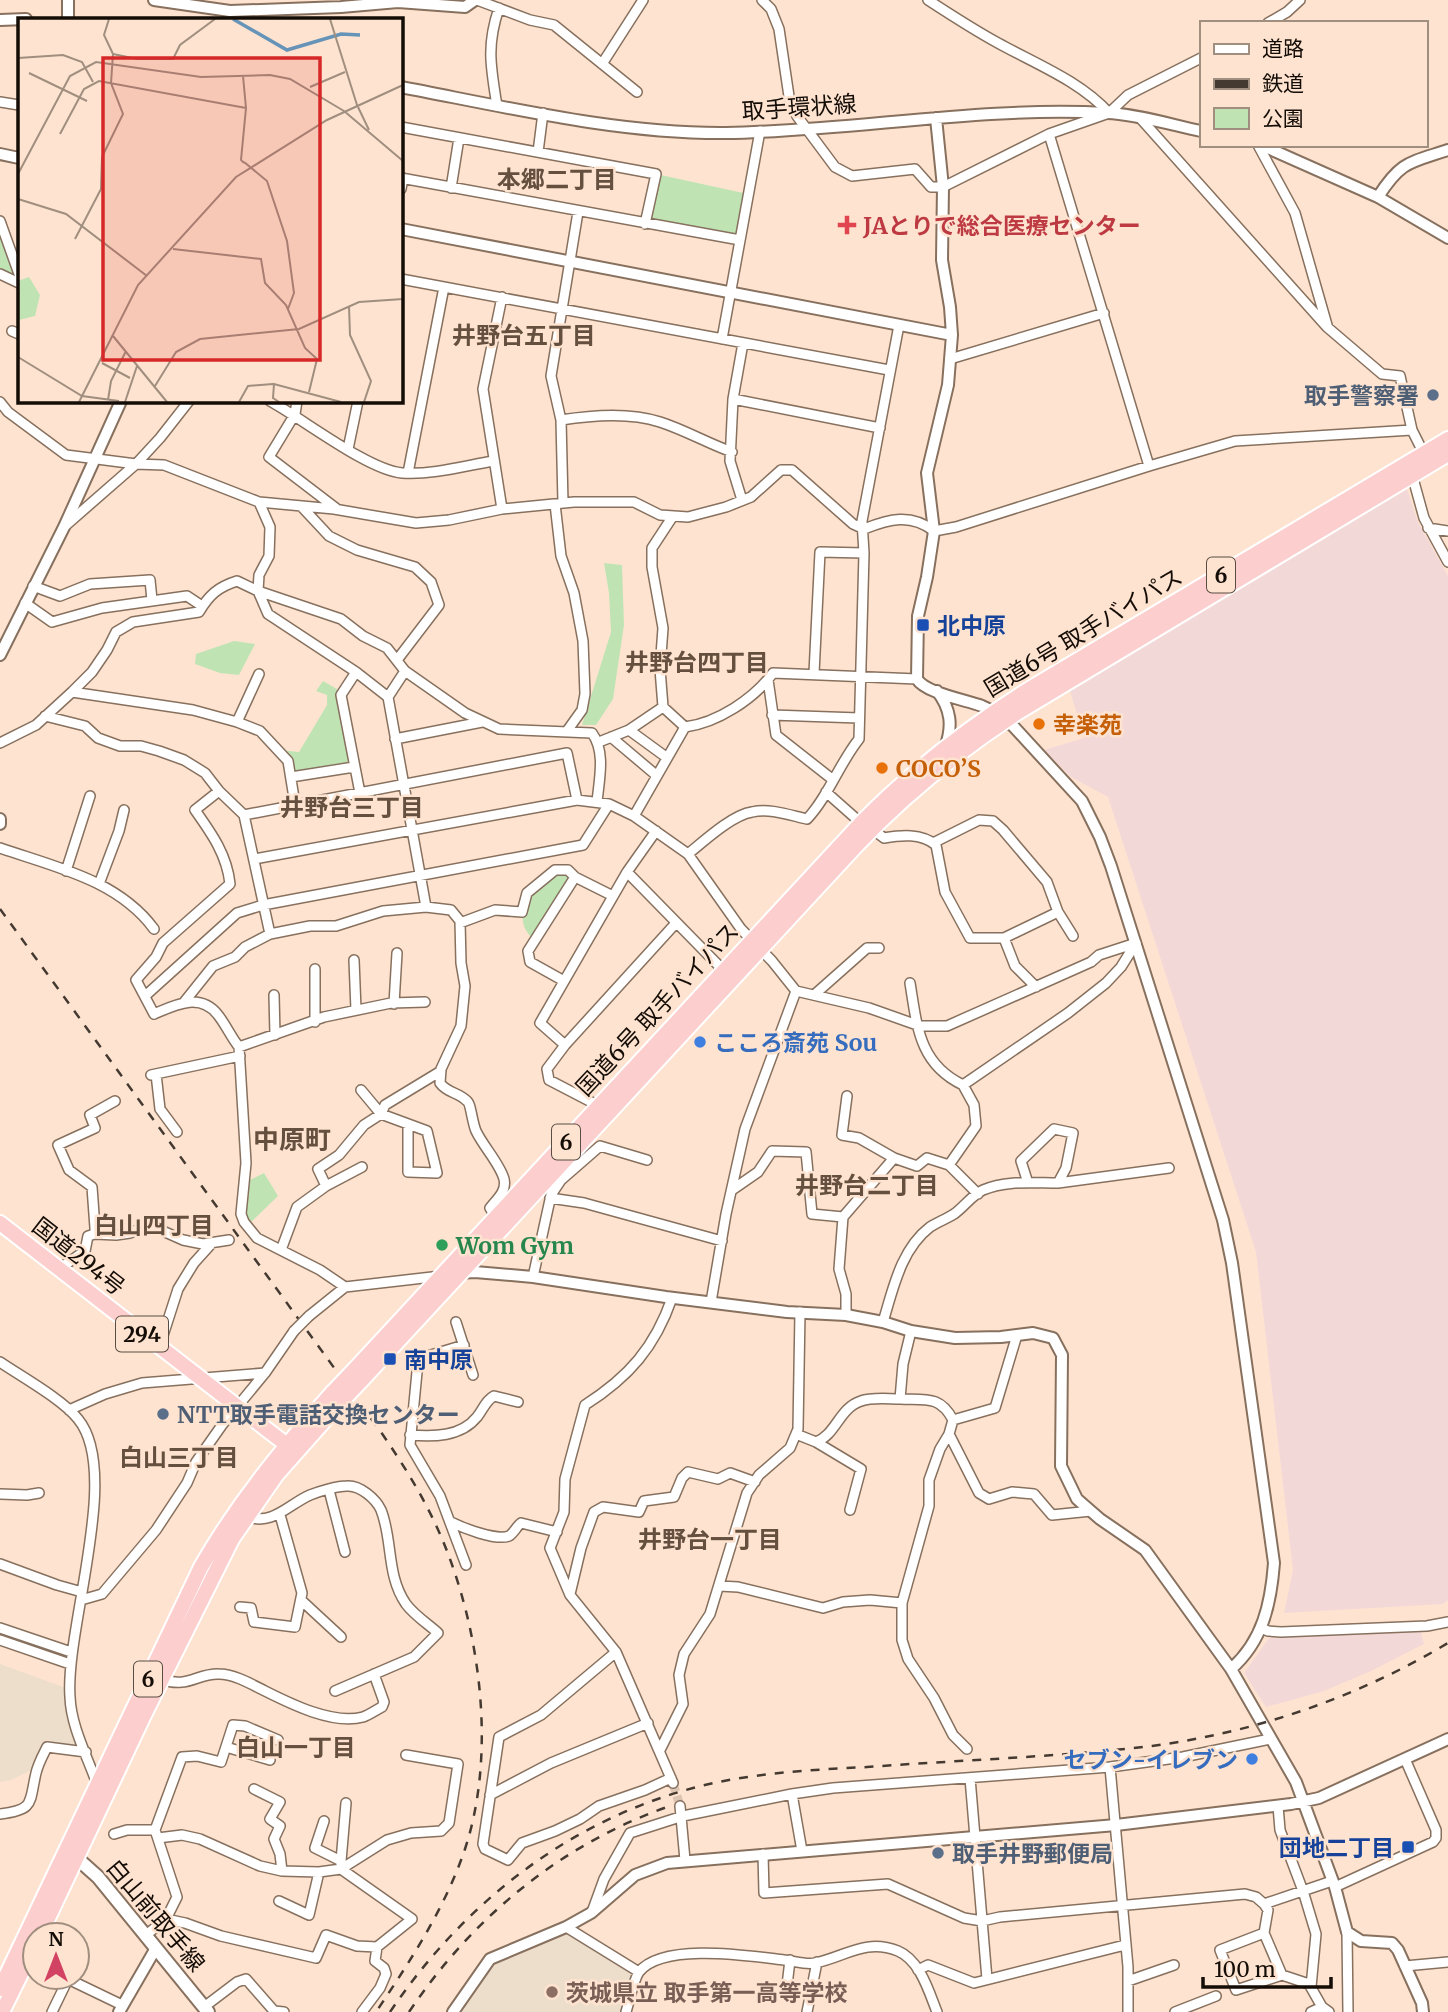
<svg xmlns="http://www.w3.org/2000/svg" width="1448" height="2012" font-family="Merriweather,'Noto Sans JP',serif">
<style>
.industrial{fill:#f3d8d8}
.education{fill:#edddcb}
.green{fill:#c0e3b4}
.lines{fill:none;stroke-linecap:round;stroke-linejoin:round}
.minor-tunnel{stroke:#dbc4b2;stroke-width:9;stroke-dasharray:9 4.5;stroke-linecap:butt}
.minor-casing{stroke:#87705e;stroke-width:12}
.tertiary-casing{stroke:#87705e;stroke-width:14}
.secondary-casing{stroke:#87705e;stroke-width:16}
.trunk-casing{stroke:#fff;stroke-width:18}
.minor{stroke:#fff;stroke-width:9}
.tertiary{stroke:#fff;stroke-width:10}
.secondary{stroke:#fff;stroke-width:12}
.trunk{stroke:#fccece;stroke-width:14}
.rail{stroke:#453a31;stroke-width:2.5;stroke-dasharray:9 9;stroke-linecap:butt}
.minor-bridge-casing{stroke:#87705e;stroke-width:12;stroke-linecap:butt}
.trunk-bridge-casing{stroke:#fff;stroke-width:18;stroke-linecap:butt}
.minor-bridge{stroke:#fff;stroke-width:9}
.trunk-bridge{stroke:#fccece;stroke-width:14}
.health-dot{fill:#e0444e;stroke:#fee4d0;stroke-width:2.5}
.service-dot{fill:#5c6f8a;stroke:#fee4d0;stroke-width:2.5}
.transit-dot{fill:#1a4fb4;stroke:#fee4d0;stroke-width:2.5}
.food-dot{fill:#e8710a;stroke:#fee4d0;stroke-width:2.5}
.shop-dot{fill:#3f7fe0;stroke:#fee4d0;stroke-width:2.5}
.leisure-dot{fill:#2e9e5b;stroke:#fee4d0;stroke-width:2.5}
.education-dot{fill:#8d6e63;stroke:#fee4d0;stroke-width:2.5}
.labels{text-anchor:middle;dominant-baseline:central;stroke-width:5;stroke-linejoin:round;paint-order:stroke}
.shield{fill:#fee4d0;stroke:#5a4d43;stroke-width:2}
.shield-label{font-size:21px;font-weight:bold;fill:#140c06}
.street-label{font-size:23px;fill:#140c06;stroke:#fee4d0}
.health-label{font-size:23px;font-weight:bold;fill:#be3a42;stroke:#fee4d0;text-anchor:start}
.service-label{font-size:23px;font-weight:bold;fill:#4e5e75;stroke:#fee4d0;text-anchor:start}
.transit-label{font-size:23px;font-weight:bold;fill:#164399;stroke:#fee4d0;text-anchor:start}
.food-label{font-size:23px;font-weight:bold;fill:#c56008;stroke:#fee4d0;text-anchor:start}
.shop-label{font-size:23px;font-weight:bold;fill:#366cbe;stroke:#fee4d0;text-anchor:start}
.leisure-label{font-size:23px;font-weight:bold;fill:#27864d;stroke:#fee4d0;text-anchor:start}
.education-label{font-size:23px;font-weight:bold;fill:#785e54;stroke:#fee4d0;text-anchor:start}
.neighbourhood-label{font-size:24px;font-weight:bold;fill:#654f3e;stroke:#fee4d0}
.quarter-label{font-size:26px;font-weight:bold;fill:#654f3e;stroke:#fee4d0}
.inset-river{fill:none;stroke:#6693b8;stroke-width:3.5}
.inset-road{fill:none;stroke:#a08e7f;stroke-width:2}
.view{fill:#d62828;fill-opacity:0.15;stroke:#d62828;stroke-width:3.5}
.inset-edge{fill:none;stroke:#140c06;stroke-width:3.5}
</style>
<rect width="100%" height="100%" fill="#fee4d0"/>
<path class="industrial" d="M1407 489 1418 522 1448 576V1600L1443 1604 1284 1613 1293 1570 1256 1252 1108 797 1071 777 1044 750 1084 738 1070 691Z
M1421 1632 1424 1644 1371 1671 1324 1691 1266 1707 1244 1673 1269 1638Z"/>
<path class="education" d="M0 1664 66 1688 78 1749 47 1740 32 1770 11 1780 0 1782Z
M567 1934 635 1973 622 2012H461L495 1964Z"/>
<path class="green" d="M656 174 748 194 740 240 645 224Z
M0 221 19 274V283L0 274Z
M604 563 622 565 624 625 613 699 596 725H582L611 632 609 593Z
M234 641 255 644 239 675 220 673 195 664 196 654Z
M323 681 337 689 349 763 293 771 270 749 299 752 327 705V695L316 691Z
M555 870 575 877 533 939C519 926 522 914 525 895Z
M264 1173 278 1196 247 1226 244 1222V1183Z"/>
<g class="lines">
<path class="minor-tunnel" d="M673 1783 680 1806"/>
<defs>
<path id="minor" d="M477 0 530 20 554 25 637 92
M762 0 771 9 779 29 790 103 797 116 835 167 852 176 915 169 931 187H943L1049 134 1109 113 1128 95 1201 58
M928 0C951 15 974 30 998 43 1036 64 1080 81 1109 113
M1268 23 1287 12 1300 0
M602 64 643 0
M0 102 19 105
M497 106C491 68 486 46 499 8
M1141 119 1327 327 1382 374 1400 376 1412 430 1424 454
M401 127 656 174 645 224
M1049 134 1149 466
M1258 145 1295 213 1327 325
M538 152 543 113
M401 178 740 240
M451 188 459 138
M401 189 403 178
M0 221 19 274
M0 274 19 283
M401 279 889 370
M502 297 483 389 502 509
M12 331 19 334
M722 339 760 131
M950 359 1104 313
M733 399 880 428
M270 401C303 419 368 470 402 473 432 475 464 466 493 461
M297 401 295 414 269 457 337 509
M0 402 8 412 66 455 136 464 160 438 189 401
M561 420C592 415 630 412 660 422 685 430 707 443 732 452
M348 449 358 401
M1411 471 1424 518 1448 562
M408 473 444 287
M742 500 730 461 733 399 743 343
M259 502 270 527 269 556 259 575 258 591 341 619 363 636 387 648 405 671 465 713 499 729 592 733C606 752 599 780 597 802
M563 503 561 420 551 376 578 212
M555 504 561 556 574 593 583 641 585 694 582 710 567 731
M301 506 329 536 357 550 415 567 431 582 439 605 397 660
M673 516 652 548V567L663 628 660 669 663 707 685 727
M65 526 136 464 164 465 259 502 334 509 416 523 449 520 502 509 574 502H634L660 515 688 517 726 507 751 497 781 470H792L853 524 864 529C889 519 911 513 934 531L956 527 1149 466 1235 441 1412 430
M1428 528 1448 531
M33 586 60 596 90 584 150 580 152 600
M25 603 52 622 102 608 187 596 202 606
M356 672 341 695 360 793
M814 673 820 552 864 553
M768 680 776 735 832 779
M72 692 193 710 237 722 260 731 288 761 295 804
M388 697 405 671
M772 715 859 718
M45 716 85 726 98 738 120 746H141L159 751 184 760 205 773 219 791 244 815 270 934 245 947 235 957 213 966 185 1001
M237 722 259 674
M629 730 666 757
M611 737 656 775
M395 739 482 722
M599 742 629 730 663 707
M0 743 36 725 72 692 92 672 107 650 116 632 133 622 199 612C209 595 218 587 237 581L258 591 268 614 356 672 388 697 426 907 451 910 460 921 461 963 465 986 461 1026 441 1069 440 1083C447 1093 458 1092 467 1101 471 1104 472 1122 476 1131 483 1146 500 1164 504 1179 507 1191 497 1199 490 1208L496 1218
M291 777 354 767
M219 791 195 810C212 834 227 855 230 884L163 943 156 957 136 980 154 1014C175 1005 200 992 218 1015 226 1025 231 1037 239 1047L246 1163 241 1214 244 1222 257 1238 320 1270 345 1287
M826 792 861 823
M244 815 567 753 577 800
M634 816 685 727C717 723 754 699 773 673L917 679
M872 829 884 838C901 835 921 833 936 845L945 892 970 938H1004L1015 966 1036 987
M656 831 627 872 540 1023 565 1045 676 923
M933 843 979 820 993 821 1003 830 1047 882 1058 912 1004 938
M0 848C55 867 118 880 154 929
M688 854C704 841 732 815 752 812 770 808 789 815 807 819 828 797 839 764 859 739L864 553 862 521 899 325
M254 859 577 800 609 804 634 816 688 854 741 929 772 961 796 991 869 1008 920 1026H947L1091 962 1099 955 1136 943
M66 871 90 796
M627 872 724 971
M99 884 119 831 124 810
M1058 912 1073 936
M460 923 495 910 522 912 527 893 555 870H568L575 877
M270 934 310 926H336L383 911 426 907
M354 960 356 1010
M315 969V1022
M564 981 530 962 528 951 575 877 613 896
M910 983C917 1026 919 1064 963 1085
M274 995 275 1035
M814 995 867 948H879
M145 996 237 913 263 905 583 845 609 804
M394 1004 397 953
M565 1045 547 1069 549 1080 599 1106
M239 1047 324 1017 391 1003 425 1002
M156 1074 160 1109 177 1132
M151 1075 240 1056
M361 1090 381 1114 385 1105 441 1071
M847 1096 842 1135 859 1138 894 1158
M949 1165 978 1194
M561 1180 600 1146 647 1160
M1058 1183 1169 1168
M326 1186 318 1169 339 1155 364 1125 381 1114 427 1131 437 1173 408 1172V1125
M732 1190 758 1172 772 1151 806 1152 812 1214 843 1217 894 1158 917 1166 927 1158 949 1165 976 1126 974 1105 963 1085 1068 1013 1106 983 1121 967 1136 943
M550 1198 584 1203 722 1241
M843 1217 839 1269 846 1294V1315
M95 1234 116 1235 130 1233 145 1227 156 1228 183 1240 203 1244 229 1240
M281 1250 297 1207 326 1186 362 1167
M59 1269 85 1251 88 1236 95 1234V1228L92 1187 69 1170 58 1145 95 1128 90 1115 115 1101
M533 1277 551 1195 561 1180 554 1173
M672 1298C655 1347 629 1377 585 1405L565 1479 564 1512 550 1548 570 1595 616 1652 673 1783
M711 1302 726 1214 745 1129 796 991
M309 1316 345 1287 441 1276
M456 1322 473 1375
M883 1322C893 1289 901 1249 930 1227 938 1222 946 1219 954 1214 964 1207 972 1195 983 1190 1006 1180 1033 1183 1058 1183L1066 1168 1073 1133 1054 1129 1021 1161 1028 1183
M911 1331 903 1364 900 1399C925 1400 940 1395 953 1420L949 1434 940 1449 929 1480V1506L902 1603V1640L908 1659 934 1698 953 1735 967 1749
M464 1345 421 1358 417 1372 410 1445 440 1496 466 1565
M159 1348 178 1289 194 1263 212 1243
M0 1362C22 1377 62 1399 78 1419 122 1472 65 1628 70 1697 71 1726 87 1756 97 1784
M69 1410 105 1394 142 1383 265 1373
M953 1420 995 1408 1017 1335
M796 1434 816 1442C836 1435 839 1408 861 1401 872 1397 888 1399 900 1399
M949 1434 979 1493 989 1499 1012 1492 1034 1494 1052 1515 1091 1511
M410 1435C433 1437 461 1437 477 1417 483 1410 485 1401 494 1396L518 1402
M816 1442 861 1469 850 1510
M329 1490 345 1552
M0 1494 27 1495 39 1493
M246 1516C272 1527 289 1504 310 1495 320 1491 337 1486 347 1486 360 1485 376 1499 381 1510 393 1540 386 1575 406 1604 414 1615 428 1624 438 1633L414 1657 335 1691
M451 1522C463 1528 496 1541 509 1536 513 1534 517 1526 521 1523L557 1532
M0 1564 57 1585 82 1592
M719 1586 738 1587 823 1608 843 1602 870 1600 902 1603
M570 1594 581 1548 594 1512 603 1507 639 1512 644 1501 674 1497 682 1478 688 1472 718 1479 730 1473 755 1482
M81 1600 102 1594 156 1530 187 1483 196 1462 222 1425 265 1373 294 1331
M301 1600 341 1637
M240 1607 251 1608 254 1622 295 1627 302 1593 280 1515
M0 1628 71 1652
M1261 1628 1268 1631 1281 1632 1427 1626 1448 1622
M0 1640 70 1664
M616 1652 541 1715 499 1737 483 1844 485 1849 508 1860 522 1843 555 1831 580 1819 599 1806 645 1790 671 1778
M161 1679C188 1689 197 1673 219 1674 234 1674 251 1684 265 1691 291 1704 333 1725 363 1717 369 1715 376 1710 382 1707L384 1702 374 1674
M226 1747 270 1760
M660 1750 683 1704 679 1675 684 1654 710 1614 747 1493 759 1475 790 1448 798 1429 800 1312
M1110 1767 1128 1967V2012
M970 1778 987 1979
M254 1789 280 1802 270 1819 280 1826 274 1839 280 1854 282 1871
M792 1794 802 1851
M490 1795 551 1763 648 1723
M680 1806 685 1860
M1278 1806 1280 1830 1303 1891 1316 1934 1311 1987
M0 1814C35 1810 29 1803 36 1773 38 1764 43 1755 47 1747L86 1752
M114 1834 127 1830H155
M158 1838 182 1835 200 1839 260 1866 282 1871 319 1872 341 1869 387 1840 411 1833 441 1831 449 1823 458 1764 406 1755
M763 1854 764 1893 888 1884 964 1918 982 1921 1000 1917 1245 1894 1256 1897 1264 1904 1332 1881
M341 1861 346 1803
M1335 1887 1433 1842 1436 1838V1830L1405 1759
M279 1901 309 1915 319 1872
M1264 1904 1268 1910 1264 1933 1282 1975 1309 1984 1322 2007 1329 2012
M592 1912 604 1879 630 1833 683 1816 792 1794 833 1788 1110 1767 1183 1757 1270 1739
M166 1919 185 1923 221 1936 316 1958 326 1935 357 1946 377 1947 412 1919 341 1869V1861L315 1848 324 1821
M566 1927 639 1972
M1347 1932 1348 2012
M1264 1933 1220 1950 1236 1990 1282 1975
M146 1935 166 1919 177 1897 155 1830 182 1757 197 1756 221 1762 233 1725 245 1726 278 1740
M1405 1966 1448 1962
M918 1970 928 1965 974 1983 1125 1945
M1128 1981 1174 1965
M786 1994 790 1960
M204 2007 237 1982 246 1979 274 2011 284 2012
M52 2012 68 1979 122 2005
M362 2012 380 1988 386 1974 384 1968 375 1961 377 1947
M626 2012C629 2002 634 1979 639 1972 663 1942 750 1956 784 1960 794 1961 806 1965 815 1963 845 1957 865 1938 898 1951 920 1960 929 1992 937 2012
M807 2012 817 1962
M1175 2012 1216 1996
M1311 2012 1322 2007"/>
<path id="tertiary" d="M154 0 230 11 341 7 398 2 465 7 475 0
M68 19V0
M0 20 26 19
M401 87C506 107 619 134 726 133 853 131 980 106 1107 113 1136 114 1172 125 1201 131
M936 118 943 187 942 260 950 307 952 335 948 385 927 473 934 531 927 577 918 616 917 679C925 693 966 700 982 706 994 711 1005 718 1014 727L1082 801 1100 837 1111 866 1223 1220 1232 1263 1274 1563C1271 1603 1263 1641 1231 1669
M1261 145 1378 197 1448 238
M0 154 19 158
M1378 197C1401 161 1409 163 1448 150
M401 229 952 335
M0 655 64 527 121 401
M937 691C951 709 953 726 945 748
M0 819V824
M459 1273 475 1272 533 1277 666 1297 787 1312 846 1315 883 1322 911 1331 955 1338 1001 1337 1033 1333 1053 1338 1062 1355 1061 1466 1077 1499 1100 1519 1145 1550 1231 1669 1296 1782 1335 1887 1347 1932 1361 1941 1392 1943 1398 1950 1422 2003 1423 2012
M119 2012 156 1948
M453 2012 490 1959 566 1927 591 1913 635 1875 667 1863 1116 1825 1291 1804 1319 1798 1448 1739"/>
<path id="secondary" d="M70 1852 98 1877 208 2012"/>
<path id="trunk" d="M0 1223 292 1449
M354 1370 861 823C912 771 969 727 1031 688L1448 439
M361 1381 856 846C905 794 960 750 1020 711L1448 454
M40 1935 144 1715 232 1539 277 1474 340 1403
M0 1989 201 1567C239 1501 283 1448 333 1392
M2 2012 35 1945"/>
</defs>
<use href="#minor" class="minor-casing"/>
<use href="#tertiary" class="tertiary-casing"/>
<use href="#secondary" class="secondary-casing"/>
<use href="#trunk" class="trunk-casing"/>
<use href="#minor" class="minor"/>
<use href="#tertiary" class="tertiary"/>
<use href="#secondary" class="secondary"/>
<use href="#trunk" class="trunk"/>
<path class="rail" d="M0 909 383 1435C407 1470 429 1506 445 1546 481 1636 496 1755 465 1849 445 1908 411 1960 376 2012
M390 2012C463 1904 567 1822 693 1788 750 1773 809 1770 867 1767 962 1760 1058 1757 1152 1746 1257 1732 1358 1697 1448 1643
M409 2012C473 1917 561 1844 670 1806"/>
<defs>
<path id="minor-bridge" d="M294 1331 309 1316"/>
<path id="trunk-bridge" d="M333 1392 354 1370
M340 1403 361 1381"/>
</defs>
<use href="#minor-bridge" class="minor-bridge-casing"/>
<use href="#trunk-bridge" class="trunk-bridge-casing"/>
<use href="#minor-bridge" class="minor-bridge"/>
<use href="#trunk-bridge" class="trunk-bridge"/>
</g>
<path class="health-dot" d="M843.5 214.5h7v7h7v7h-7v7h-7v-7h-7v-7h7z"/>
<g class="service-dot">
<circle cx="1433" cy="395" r="7"/>
<circle cx="163" cy="1414" r="7"/>
<circle cx="938" cy="1853" r="7"/>
</g>
<g class="transit-dot">
<rect x="916" y="618" width="14" height="14" rx="3.5"/>
<rect x="383" y="1352" width="14" height="14" rx="3.5"/>
<rect x="1401" y="1840" width="14" height="14" rx="3.5"/>
</g>
<g class="food-dot">
<circle cx="1039" cy="724" r="7"/>
<circle cx="882" cy="768" r="7"/>
</g>
<g class="shop-dot">
<circle cx="700" cy="1042" r="7"/>
<circle cx="1252" cy="1759" r="7"/>
</g>
<circle class="leisure-dot" cx="442" cy="1245" r="7"/>
<circle class="education-dot" cx="552" cy="1992" r="7"/>
<g class="labels">
<g class="shield">
<rect x="1207" y="557.5" width="28" height="35" rx="5"/>
<rect x="552" y="1124.5" width="28" height="35" rx="5"/>
<rect x="116" y="1316.5" width="52" height="35" rx="5"/>
<rect x="134" y="1661.5" width="28" height="35" rx="5"/>
</g>
<g class="shield-label">
<text x="1221" y="575">6</text>
<text x="566" y="1142">6</text>
<text x="142" y="1334">294</text>
<text x="148" y="1679">6</text>
</g>
<g class="street-label">
<text transform="translate(799 107) rotate(-4)">取手環状線</text>
<text transform="translate(1083 632) rotate(-31)">国道6号 取手バイパス</text>
<text transform="translate(657 1009) rotate(-47)">国道6号 取手バイパス</text>
<text transform="translate(79 1256) rotate(38)">国道294号</text>
<text transform="translate(156 1915) rotate(50)">白山前取手線</text>
</g>
<g class="health-label">
<text x="863" y="225">JAとりで総合医療センター</text>
</g>
<g class="service-label">
<text x="1419" y="395" text-anchor="end">取手警察署</text>
<text x="177" y="1414">NTT取手電話交換センター</text>
<text x="952" y="1853">取手井野郵便局</text>
</g>
<g class="transit-label">
<text x="937" y="625">北中原</text>
<text x="404" y="1359">南中原</text>
<text x="1394" y="1847" text-anchor="end">団地二丁目</text>
</g>
<g class="food-label">
<text x="1053" y="724">幸楽苑</text>
<text x="896" y="768">COCO’S</text>
</g>
<g class="shop-label">
<text x="714" y="1042">こころ斎苑 Sou</text>
<text x="1238" y="1759" text-anchor="end">セブン-イレブン</text>
</g>
<g class="leisure-label">
<text x="456" y="1245">Wom Gym</text>
</g>
<g class="education-label">
<text x="566" y="1992">茨城県立 取手第一高等学校</text>
</g>
<g class="neighbourhood-label">
<text x="557" y="179">本郷二丁目</text>
<text x="524" y="335">井野台五丁目</text>
<text x="697" y="662">井野台四丁目</text>
<text x="352" y="807">井野台三丁目</text>
<text x="867" y="1185">井野台二丁目</text>
<text x="154" y="1225">白山四丁目</text>
<text x="179" y="1457">白山三丁目</text>
<text x="710" y="1539">井野台一丁目</text>
<text x="296" y="1747">白山一丁目</text>
</g>
<g class="quarter-label">
<text x="292" y="1139">中原町</text>
</g>
</g>
<g transform="translate(18 18)">
<rect width="385" height="385" fill="#fee4d0"/>
<path d="M11 259 22 277 17 298 1 302 0 263Z" fill="#c0e3b4"/>
<path class="inset-river" d="M215 1 269 32 323 16 342 17"/>
<path class="inset-road" d="M91 1 86 17 95 36M312 1 339 87M0 40 45 37 64 44 75 64M11 55 69 83M225 58 228 90 223 142 226 145M292 69 327 54M340 89 351 112M326 93 385 143M42 116 66 71 81 63 228 90M226 144 249 163 269 223 276 275 270 291M0 156 52 58 78 44 183 59 252 57 272 61 326 93M0 181 48 196 129 258M57 221 83 171 84 139 105 96 93 65 95 36 119 41H155L162 27 197 1M155 231 243 241 247 265 268 287 287 330 299 341 291 374M331 288 332 317 353 363 346 384M95 318 149 384M0 339 64 378 101 383M84 345 112 360M137 368 158 334 182 321 281 311 341 284 385 281M90 382 93 363 108 333M61 384 120 267 218 159 309 102 385 67M107 384 119 348M221 384 230 368 255 366M261 384 255 380 256 366 323 384"/>
<path class="view" d="M85 40H302V342H85Z"/>
<rect width="385" height="385" class="inset-edge"/>
</g>
<rect x="1200" y="21" width="228" height="126" fill="#fee4d0" stroke="#a08e7f" stroke-width="2"/>
<rect x="1214" y="44" width="35" height="10" fill="#ffffff" stroke="#a08e7f" stroke-width="2"/>
<text x="1262" y="56" font-size="21" fill="#140c06">道路</text>
<rect x="1214" y="79" width="35" height="10" fill="#453a31" stroke="#a08e7f" stroke-width="2"/>
<text x="1262" y="91" font-size="21" fill="#140c06">鉄道</text>
<rect x="1214" y="108" width="35" height="21" fill="#c0e3b4" stroke="#a08e7f" stroke-width="2"/>
<text x="1262" y="126" font-size="21" fill="#140c06">公園</text>
<g transform="translate(56 1956)"><circle r="33" fill="#fee4d0" stroke="#a08e7f" stroke-width="2"/>
<path d="M0-5L12 26L0 18L-12 26Z" fill="#d24363"/>
<text y="-10" font-size="19" font-weight="bold" text-anchor="middle" fill="#140c06">N</text>
</g>
<path d="M1203 1977v10h128v-10" fill="none" stroke="#140c06" stroke-width="3.5"/>
<text x="1214" y="1977" font-size="21" fill="#140c06" stroke="#fee4d0" stroke-width="5" paint-order="stroke">100 m</text>
</svg>
